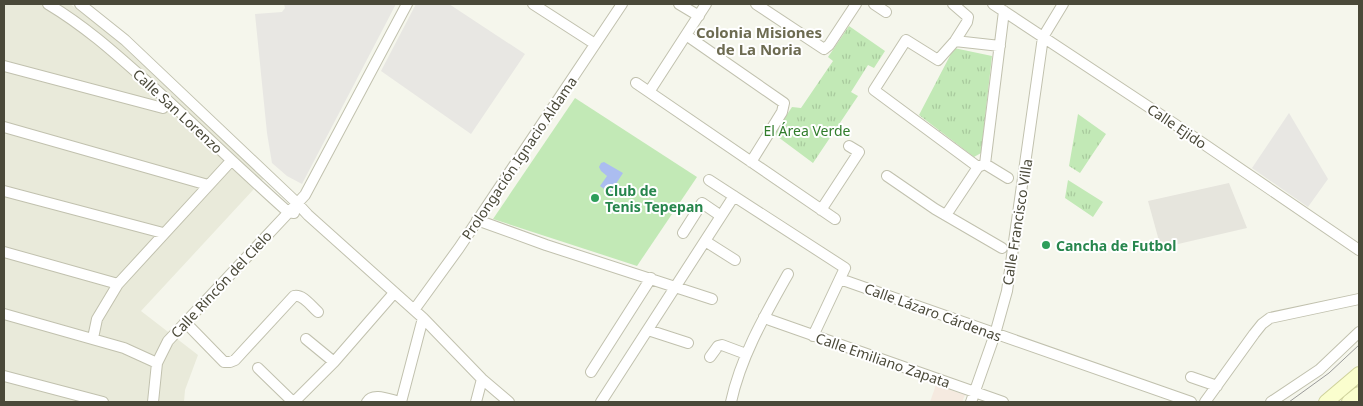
<svg xmlns="http://www.w3.org/2000/svg" width="1363" height="406" font-family="'Noto Sans',sans-serif">
<style>
.residential{fill:#e9eada}
.industrial{fill:#e6e5dd}
.medical{fill:#f5eae0}
.grass{fill:#c2e9b6}
.park{fill:url(#park-tufts)}
.parking{fill:#e8e7e3}
.water{fill:#abbdf0}
.lines{fill:none;stroke-linecap:round;stroke-linejoin:round}
.street-casing{stroke:#c1c1ae;stroke-width:12}
.secondary-casing{stroke:#ced19b;stroke-width:16}
.street{stroke:#fff;stroke-width:10}
.secondary{stroke:#fafece;stroke-width:14}
.tram{stroke:#9a9a9a;stroke-width:1}
.leisure-dot{fill:#2e9e5b;stroke:#fff;stroke-width:2}
.labels{text-anchor:middle;dominant-baseline:central;stroke-width:4;stroke-linejoin:round;paint-order:stroke}
.street-label{font-size:14px;fill:#4a4939;stroke:#fff}
.park-label{font-size:14px;fill:#317d2c;stroke:#fff}
.leisure-label{font-size:14px;font-weight:bold;fill:#27864d;stroke:#fff;text-anchor:start}
.neighbourhood-label{font-size:15px;font-weight:bold;fill:#6d6b51;stroke:#fff}
</style>
<defs>
<pattern id="park-tufts" width="24" height="20" patternUnits="userSpaceOnUse" patternTransform="scale(1.25)"><rect width="24" height="20" fill="#c2e9b6"/><path d="M3 7l-1-3M5 7V3M7 7l1-3M15 17l-1-3M17 17v-4M19 17l1-3" fill="none" stroke="#a8c99d"/></pattern>
</defs>
<rect width="100%" height="100%" fill="#f5f6ec"/>
<path class="residential" d="M4 4H70L115 38 267 175 141 311 198 355 185 390 184 402H4Z"/>
<path class="industrial" d="M1229 183 1247 228 1161 248 1148 201Z"/>
<path class="medical" d="M936 385 965 395 962 402H930Z"/>
<path class="grass" d="M575 98 697 177 637 266 493 219Z"/>
<path class="park" d="M849 26 885 51 874 68 868 65 851 92 858 96 813 163 774 134 792 107 801 108 833 61 828 57Z
M954 48 992 56 981 153 974 157 919 115Z
M1078 114 1106 134 1080 173 1069 166Z
M1068 180 1103 202 1093 217 1065 198Z"/>
<path class="parking" d="M284 4H396L302 184 287 176 272 163 267 133 255 14 282 12 285 8Z
M416 4H449L525 54 471 134 381 71Z
M1289 113 1328 179 1308 207 1252 168Z"/>
<path class="water" d="M604 162 623 173 610 193 600 186 607 176 601 171 599 167 601 163Z"/>
<g class="lines">
<defs>
<path id="street" d="M48 4C88 28 118 56 153 87 198 128 242 171 288 212L294 213
M80 4 125 40 297 203 308 215 423 318 482 379 509 402
M533 4 595 44
M679 4 699 16
M756 4 824 49 829 45 856 4
M874 4 886 12
M953 4 968 17 967 22 955 41 938 60 906 40 874 90 978 167 985 164 1008 178
M993 4 1176 125 1359 250
M686 35 784 103 782 112 751 162
M955 41 1000 46
M4 66 163 108
M636 83 835 219
M649 92 706 4
M4 127 208 185
M985 164 1004 11
M887 176 935 209 1002 248
M709 180 845 268 813 336
M4 191 163 233
M821 210 859 152 849 146
M946 215 978 167
M477 220 546 245 712 299
M683 233 702 203 721 216
M705 241 735 260
M4 252 118 284
M840 279 1191 402
M414 310 459 248 622 4
M4 314 124 348 157 363
M764 317 770 320 1003 402
M185 322 224 362H230L235 360 294 296C303 294 311 306 318 312
M648 330 688 343
M93 338 97 319 118 284 231 161
M306 339 334 362
M710 357 718 346 722 345 746 354
M258 368 293 402
M591 372 651 278
M4 376 103 402
M1191 377 1217 386
M153 402 157 363 168 341 305 195 407 4
M294 402 334 362 394 293
M367 402C373 392 390 400 400 402
M401 402 423 318
M476 402 482 379
M601 402 734 196
M731 402C741 356 765 315 788 274
M971 402 995 334 1007 291 1043 37 1063 4
M1205 402 1254 334 1262 324 1270 318 1359 299
M1271 402 1319 370 1359 332"/>
<path id="secondary" d="M1326 402 1359 374
M1349 402 1359 394"/>
</defs>
<use href="#street" class="street-casing"/>
<use href="#secondary" class="secondary-casing"/>
<use href="#street" class="street"/>
<use href="#secondary" class="secondary"/>
<path class="tram" d="M1289 402 1329 373 1359 345"/>
</g>
<g class="leisure-dot">
<circle cx="595" cy="198" r="5"/>
<circle cx="1046" cy="245" r="5"/>
</g>
<g class="labels">
<g class="street-label">
<text transform="translate(178 111) rotate(43)">Calle San Lorenzo</text>
<text transform="translate(1177 126) rotate(34)">Calle Ejido</text>
<text transform="translate(519 158) rotate(-56)">Prolongación Ignacio Aldama</text>
<text transform="translate(1017 222) rotate(-81)">Calle Francisco Villa</text>
<text transform="translate(221 284) rotate(-47)">Calle Rincón del Cielo</text>
<text transform="translate(933 312) rotate(20)">Calle Lázaro Cárdenas</text>
<text transform="translate(883 360) rotate(19)">Calle Emiliano Zapata</text>
</g>
<g class="park-label">
<text x="807" y="130">El Área Verde</text>
</g>
<g class="leisure-label">
<text x="605" y="190">Club de<tspan x="605" dy="16">Tenis Tepepan</tspan></text>
<text x="1056" y="245">Cancha de Futbol</text>
</g>
<g class="neighbourhood-label">
<text x="759" y="32">Colonia Misiones<tspan x="759" dy="17">de La Noria</tspan></text>
</g>
</g>
<rect width="1363" height="406" fill="none" stroke="#4a4939" stroke-width="10"/>
</svg>
